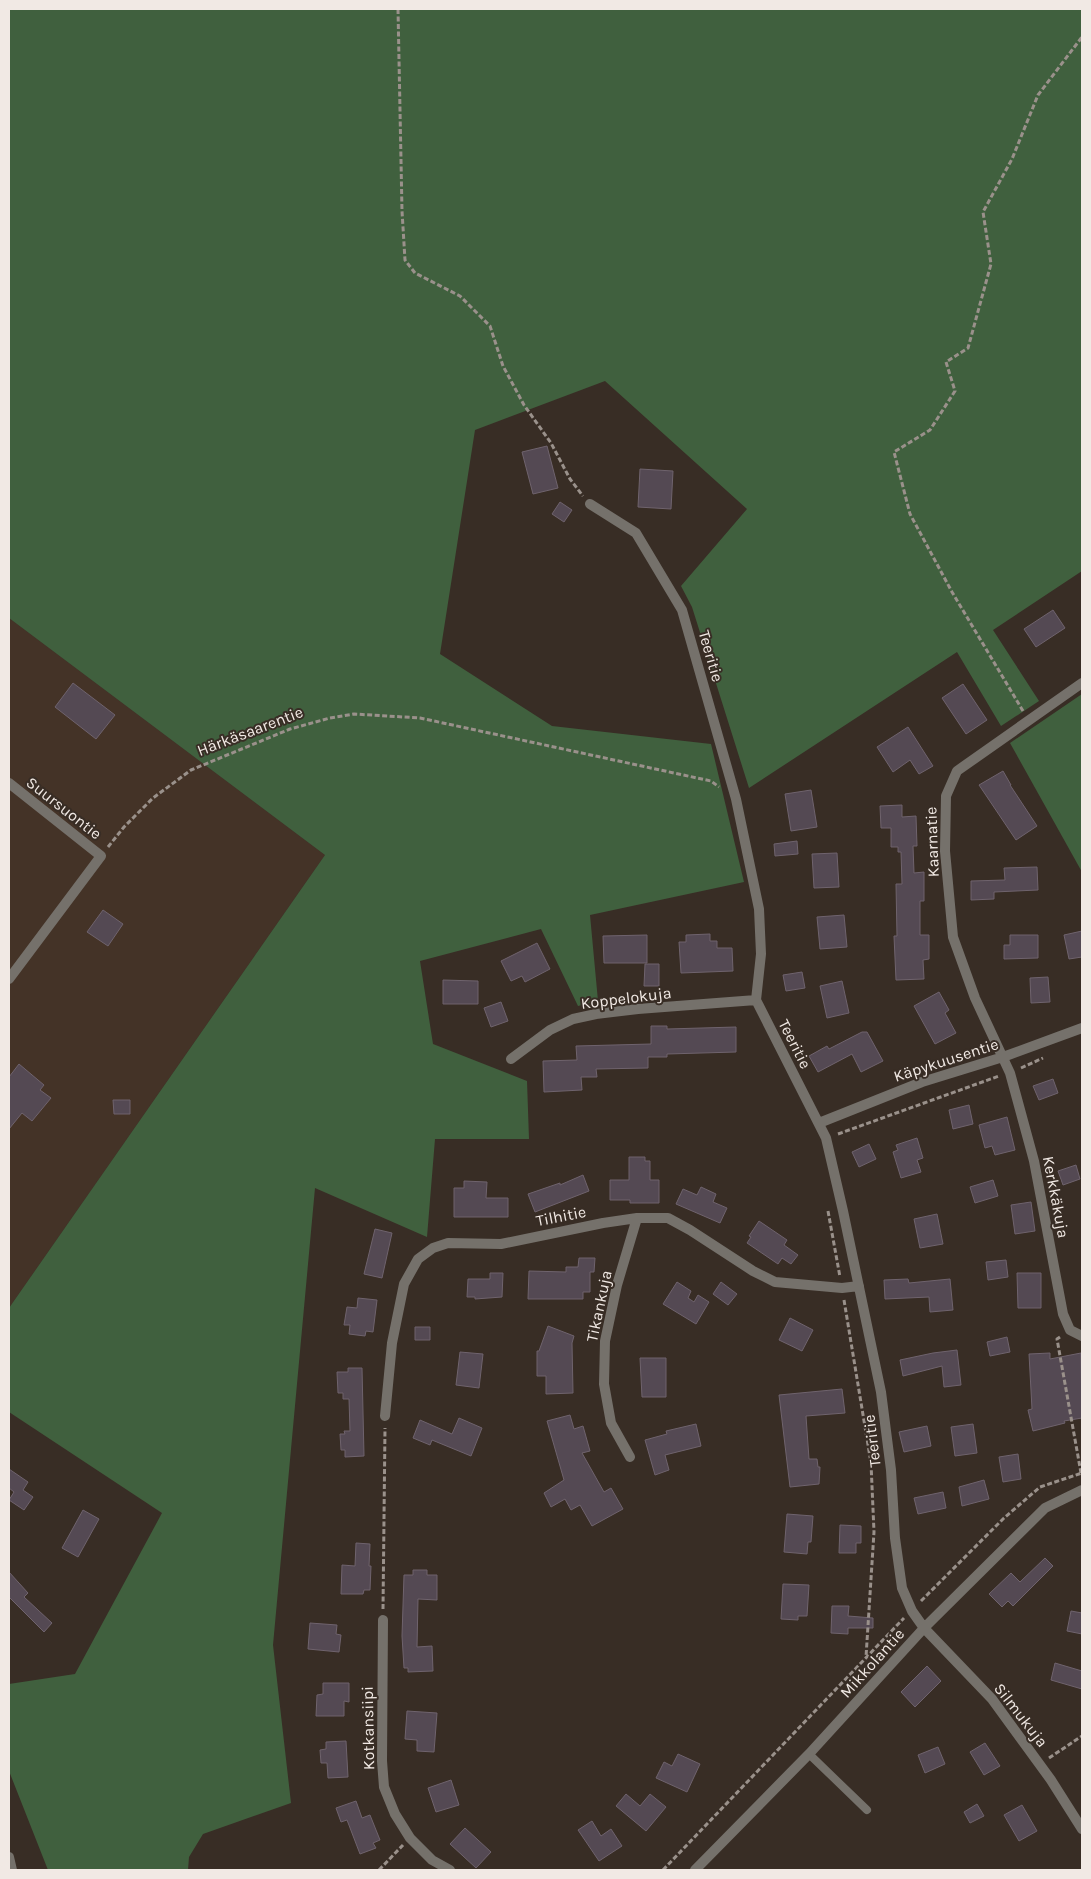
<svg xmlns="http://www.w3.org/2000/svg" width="1091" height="1879" font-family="Karla,sans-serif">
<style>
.built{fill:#443327}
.green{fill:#40603e}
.building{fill:#544953;stroke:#6f636d}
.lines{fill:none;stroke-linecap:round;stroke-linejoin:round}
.path{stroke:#9a918b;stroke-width:3;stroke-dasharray:5 2.5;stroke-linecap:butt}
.service{stroke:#75716b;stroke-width:8}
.minor{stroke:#75716b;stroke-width:10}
.tertiary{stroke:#75716b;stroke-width:10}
.labels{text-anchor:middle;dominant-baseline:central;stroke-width:4;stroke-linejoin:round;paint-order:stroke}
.street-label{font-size:16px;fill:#f1e9e4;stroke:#382d25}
</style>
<rect width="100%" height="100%" fill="#382d25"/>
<path class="built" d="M9 618 325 855 9 1308Z"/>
<path class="green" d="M9 9H1082V571L993 630 1039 701 1001 726 957 652 749 788 692 607 681 586 747 509 605 381 475 430 440 654 552 726 711 744 744 882 590 915 598 1001 578 1006 541 929 420 961 433 1044 527 1081 529 1139H435L427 1237 315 1188 273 1645 291 1803 203 1834 189 1857 188 1870H48L9 1771V1684L75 1674 162 1513 9 1412V1308L325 855 9 618Z
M1082 694V872L1010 743Z"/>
<path class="building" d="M547 446 558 488 533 494 522 452Z
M640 469 673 471 671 509 638 507Z
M560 502 572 510 564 522 552 514Z
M1053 610 1065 628 1036 647 1024 629Z
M73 683 115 715 96 739 55 707Z
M963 684 987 720 966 734 942 698Z
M908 727 933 766 919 774 910 760 893 772 877 747Z
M1003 771 1011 785H1010L1037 826 1016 840 979 785Z
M811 790 817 827 791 831 785 794Z
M902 805V817L916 816 917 846H913L914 873 924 872V901H920V935H929V959L923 960 924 979 896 980 894 936H897L896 884H902L901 852H898V847H891V828H881L880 806Z
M797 841 798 854 775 856 774 844Z
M837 853 839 887 814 888 812 854Z
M1037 867 1038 890 994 892V899L971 900V881L1005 880 1004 868Z
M103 910 123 924 108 946 87 932Z
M844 915 847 947 820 949 817 917Z
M1082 931V957L1069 959 1064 935Z
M710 934V941H717V948H732L733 971 681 973 679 942H686V935Z
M647 935V963H604L603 936Z
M1010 935H1038V958L1004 959V945H1010Z
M537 943 550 969 525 982 522 976 511 981 501 961Z
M645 964H659V986H644Z
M802 972 805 988 786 991 783 975Z
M1048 977 1050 1002 1031 1003 1030 978Z
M443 980 478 981V1004H443Z
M842 981 849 1013 827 1018 820 986Z
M939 992 949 1010 945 1013 956 1033 935 1044 914 1006Z
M501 1002 508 1021 491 1027 484 1008Z
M651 1026H667V1029L736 1027V1052L667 1054V1057H648V1068L596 1069 597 1077H581L582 1090 544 1092 543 1061 577 1060 576 1046 651 1044Z
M862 1032H867L883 1061 861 1072 852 1054 818 1072 809 1056 827 1046 829 1049Z
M19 1064 44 1085 40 1090 51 1098 32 1121 22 1113 9 1129V1077Z
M1053 1079 1058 1093 1039 1100 1033 1086Z
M113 1100H130V1114H114Z
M969 1105 973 1124 953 1129 949 1110Z
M1007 1117 1015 1150 995 1155 992 1146 985 1148 979 1125Z
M917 1138 923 1158 917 1160 921 1172 901 1178 893 1152 898 1150 896 1145Z
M869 1144 876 1159 859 1167 852 1152Z
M629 1157H645V1161H650V1180H659V1203H630V1200H610V1180H629Z
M1076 1165 1080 1179 1063 1185 1058 1171Z
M583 1175 589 1191 535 1212 528 1194 560 1183V1185Z
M993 1180 998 1196 975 1203 970 1187Z
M464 1181 487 1182 486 1198H508V1217H454V1188H464Z
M701 1187 716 1194 713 1202 727 1208 720 1223 676 1204 683 1189 697 1195Z
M1031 1202 1035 1231 1015 1234 1011 1205Z
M937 1214 943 1244 920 1248 914 1219Z
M759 1221 787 1240 784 1245 798 1255 791 1264 782 1258 778 1264 747 1243 751 1237 749 1236Z
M375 1229 392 1233 382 1278 364 1274Z
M579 1258H595L594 1272H590V1292H583V1299H528L529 1271 566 1272V1267H578Z
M1006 1260 1008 1277 988 1280 986 1262Z
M490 1273H503L502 1297 475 1299V1297H467L468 1279H490Z
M1017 1273H1041V1308H1018Z
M908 1279 909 1283 950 1279 953 1310 930 1312 929 1297 885 1299 884 1280Z
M677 1282 691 1291 688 1298 694 1302 698 1295 709 1302 696 1324 663 1304Z
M721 1282 737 1294 728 1305 713 1294Z
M358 1298 377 1300 373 1332 366 1331 365 1336 349 1334 350 1325H344L347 1307 357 1308Z
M790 1318 813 1330 802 1351 779 1340Z
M548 1326 574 1336 572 1343 573 1393 546 1394V1376H537V1351H539Z
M415 1327H430V1340H415Z
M1007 1337 1010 1352 990 1356 987 1342Z
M957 1350 961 1385 944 1387 942 1366 903 1376 900 1360 933 1353Z
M460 1352 483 1354 479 1388 456 1385Z
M1050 1353V1359L1081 1353 1082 1418 1064 1421 1065 1423 1033 1431 1028 1410 1032 1409 1029 1354Z
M640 1358H666V1397H642Z
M348 1368H362L364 1456 345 1457V1450H341L340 1434H345L344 1431H350L349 1399H343V1393H338L337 1372H348Z
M842 1389 845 1413 806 1416 809 1459H817L818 1467H820L819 1484 790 1487 779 1395Z
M570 1415 574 1429 583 1426 590 1451 582 1453 604 1492 611 1488 623 1509 592 1526 580 1505 571 1510 565 1499 551 1507 544 1493 564 1480 547 1421Z
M459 1418 482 1428 471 1456 432 1440 430 1445 413 1438 420 1420 452 1434Z
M696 1424 701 1446 665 1455 669 1470 655 1475 645 1440 667 1434 666 1431Z
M973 1424 977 1453 955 1456 951 1427Z
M927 1426 931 1446 904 1452 899 1432Z
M1018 1454 1021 1479 1003 1482 999 1457Z
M9 1469 28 1482 23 1490 33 1497 24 1510 9 1500 14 1492 9 1488Z
M984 1480 989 1499 962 1506 959 1487Z
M943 1492 946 1508 918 1514 914 1498Z
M83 1510 99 1519 78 1557 62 1548Z
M787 1514 813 1516 811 1542H808L807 1554 784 1552Z
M840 1525 861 1526V1543H856V1553H839Z
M356 1543 370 1544 369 1566H371L370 1590H364L363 1594H341L342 1565 355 1566Z
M1045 1558 1053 1566 1013 1606 1008 1601 1002 1607 989 1594 1011 1573 1020 1582Z
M413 1570H427V1575H437V1600L418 1599 417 1647 432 1646 433 1671 408 1672V1668H404L402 1636 404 1575H413Z
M9 1572 28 1593 24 1597 52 1623 44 1632 9 1597Z
M783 1584 809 1585 807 1616H798V1620L781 1619Z
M832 1606H849L848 1616 873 1618V1628H848V1634L831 1633Z
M1071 1611 1082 1613V1634L1067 1631Z
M310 1623 337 1625 336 1634 341 1635 339 1652 308 1649Z
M1055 1663 1082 1671V1689L1051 1680Z
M927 1666 941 1681 915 1707 901 1692Z
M323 1683H349V1702L344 1701V1716H316L317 1695 323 1694Z
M407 1711 437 1713 434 1752 417 1751V1740L405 1739Z
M346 1741 348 1777 328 1778 327 1763H321L320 1750 326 1749V1742Z
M985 1743 1000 1766 984 1775 970 1752Z
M938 1747 945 1764 925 1773 918 1755Z
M678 1754 700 1764 687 1792 656 1778 664 1762 672 1766Z
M451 1780 459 1805 436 1812 428 1788Z
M626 1794 640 1806 650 1794 666 1807 646 1831 616 1806Z
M356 1801 362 1818 370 1815 380 1840 373 1843 376 1848 360 1854 347 1820 341 1822 336 1808Z
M977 1804 984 1816 970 1823 964 1812Z
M1022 1805 1037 1831 1019 1841 1004 1815Z
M592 1821 601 1836 611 1829 622 1846 599 1861 578 1830Z
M465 1828 491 1852 476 1868 450 1844Z"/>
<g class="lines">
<path class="path" d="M398 9 402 211 405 260 415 273 460 296 490 326 503 366 524 405 551 443 570 479 583 496
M1023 711 952 592 910 514 894 452 930 430 955 391 946 362 968 348 991 264 983 212 1012 159 1038 95 1082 37
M108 847 124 827 153 798 191 770 290 729 330 718 354 714 420 718 711 781 719 787
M1021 1068 1043 1058
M838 1134 999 1076
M828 1211 840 1277
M844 1300 871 1463 874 1532 866 1657
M1060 1337 1057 1339 1081 1473
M921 1601 1004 1518 1040 1487 1082 1473
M383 1609 385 1428
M1049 1758 1082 1736
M379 1870 403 1845
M663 1870 904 1618"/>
<path class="service" d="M809 1754 867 1810"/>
<path class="minor" d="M590 504 636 533 682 610 736 799 759 909 761 954 756 1000 826 1138 843 1211 881 1392 891 1470 895 1538 902 1588 912 1611 924 1628 992 1699 1051 1780 1082 1829
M1082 683 957 771 946 796 945 851 953 937 975 998 1010 1073 1034 1161 1063 1314 1070 1330 1082 1336
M9 783 101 856 9 979
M511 1059 550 1030 573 1019 596 1014 638 1009 756 1000
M819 1123 922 1082 1003 1057 1082 1028
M385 1416 392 1343 404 1284 418 1259 433 1248 448 1243 501 1244 603 1223 637 1218H668L690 1230 753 1271 775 1282 842 1288 859 1286
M630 1457 611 1423 604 1384 605 1341 617 1285 637 1218
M383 1620 382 1761 384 1787 395 1814 410 1838 432 1860 450 1870
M695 1870 809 1754 924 1628 1045 1508 1082 1490"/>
<path class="tertiary" d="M9 1857 12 1870"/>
</g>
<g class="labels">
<g class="street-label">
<text transform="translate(711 656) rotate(74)">Teeritie</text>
<text transform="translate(250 731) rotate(-21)">Härkäsaarentie</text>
<text transform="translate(64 808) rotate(38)">Suursuontie</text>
<text transform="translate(932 842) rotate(-92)">Kaarnatie</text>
<text transform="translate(626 998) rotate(-7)">Koppelokuja</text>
<text transform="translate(795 1044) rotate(63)">Teeritie</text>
<text transform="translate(946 1060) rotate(-18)">Käpykuusentie</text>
<text transform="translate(1056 1197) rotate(79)">Kerkkäkuja</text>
<text transform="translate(561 1216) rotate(-11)">Tilhitie</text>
<text transform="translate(599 1306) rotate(-78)">Tikankuja</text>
<text transform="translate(872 1441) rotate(-97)">Teeritie</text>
<text transform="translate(872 1663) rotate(-48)">Mikkolantie</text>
<text transform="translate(1021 1715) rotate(52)">Silmukuja</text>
<text transform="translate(368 1728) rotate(-91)">Kotkansiipi</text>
</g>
</g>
<rect width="1091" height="1879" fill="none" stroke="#f1e9e4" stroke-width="20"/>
</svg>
